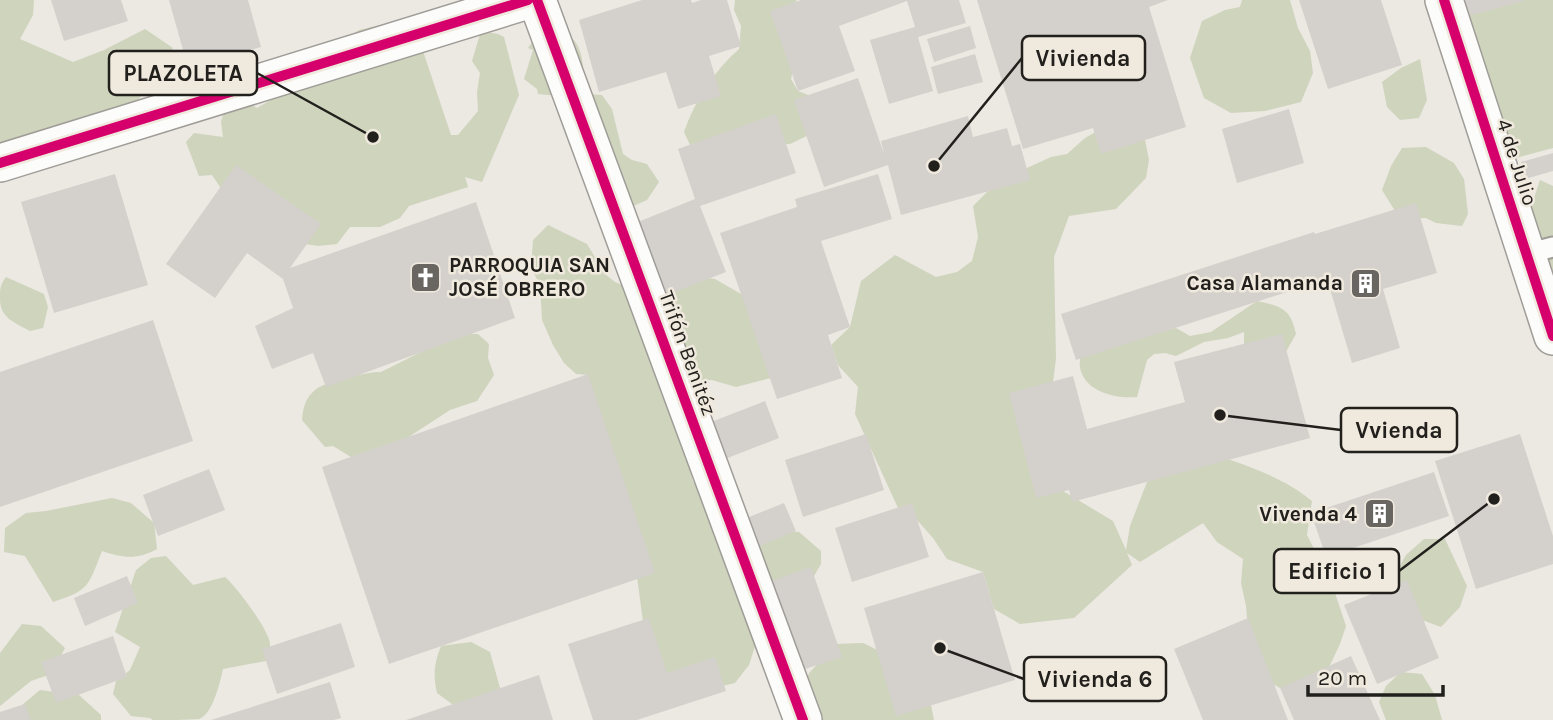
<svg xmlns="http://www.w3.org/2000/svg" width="1553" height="720" font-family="Karla,sans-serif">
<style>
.green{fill:#cfd4bd}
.building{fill:#d4d1cc}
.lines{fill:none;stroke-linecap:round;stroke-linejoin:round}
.lane-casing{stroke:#a09d98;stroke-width:23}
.street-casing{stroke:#a09d98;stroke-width:40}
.lane{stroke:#fcfcfb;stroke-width:19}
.street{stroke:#fcfcfb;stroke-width:37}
.cycleway-casing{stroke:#f0e9de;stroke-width:15}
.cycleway{stroke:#d6006c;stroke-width:10}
.labels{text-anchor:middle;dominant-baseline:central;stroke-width:5;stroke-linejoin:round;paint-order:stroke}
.street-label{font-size:21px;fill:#22201c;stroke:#f0e9de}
.poi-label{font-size:21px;font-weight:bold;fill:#22201c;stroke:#f0e9de;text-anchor:end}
.leader{fill:none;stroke:#22201c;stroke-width:2.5}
.callout-dot{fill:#22201c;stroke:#f0e9de;stroke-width:2.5}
.callout{fill:#f0e9de;stroke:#22201c;stroke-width:2.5}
.callout-label{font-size:23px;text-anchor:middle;font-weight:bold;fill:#22201c}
</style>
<rect width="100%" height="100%" fill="#ece8e2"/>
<path class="green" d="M0 0H34L33 15 20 39 73 62 104 50 145 29 173 48 111 141 71 122 0 143Z
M735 0H797L787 12 795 62 791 79 798 91 808 95 813 133 790 144 690 145 684 132C695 100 714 71 739 49L741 26 734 10Z
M1242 0H1290L1298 28 1310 51 1313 73 1301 102 1265 111 1231 113 1204 98 1190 58 1202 21 1225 10 1240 7Z
M1522 0H1553V148L1504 161 1457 18Z
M388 23 420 42 451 135H458L478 111 477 92 480 73 472 61 481 31 498 34 504 37 519 95 482 182 465 177 468 187 409 206 400 218 380 227H350L337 244 318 246 292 242 229 200 212 175 199 176 186 142 194 133 223 137 221 122 226 104 246 102 257 108 276 97 280 86 359 30Z
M540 32C547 33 557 32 564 34 584 40 584 69 583 86L559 96 538 94 537 89 524 79 533 50 528 48Z
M1420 59 1427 100 1419 118 1400 120 1387 107 1382 82 1401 68Z
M583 94 602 95 612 109 623 154 632 160 647 164 659 182 647 200 631 207Z
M1128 124 1145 140 1149 160 1146 178 1116 209 1069 216 1054 257 1056 359 1048 420 1063 491 1113 521 1126 550 1130 526 1147 482 1199 450C1235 461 1283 476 1312 501L1307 535 1332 584 1346 626 1340 644 1322 682 1305 694 1280 688 1261 677 1251 664 1246 606 1241 583 1243 559 1217 542 1203 523 1140 562 1127 553 1132 565 1074 618 1020 624 994 609 983 572 947 559 933 538 917 520 898 508 855 414 858 387 838 365 831 345 850 327 861 281 895 255 936 277 957 272 972 261 978 237 973 206 987 192 1027 168 1051 157 1067 154 1085 138 1106 126Z
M1426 147 1454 163 1464 179 1468 214 1462 226 1436 223 1426 218 1400 219 1382 190 1391 166 1402 148Z
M1540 180 1553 186V277L1536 244 1531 207Z
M548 225 587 244 605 274 615 282 627 287 698 277 715 279 748 298 779 376 736 387 712 380 678 381 665 402 678 423 693 482 706 494 710 507 783 531 799 532 821 551V564L814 576 757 640 749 665 735 683 688 694 663 685 644 629 635 562 588 375 576 374 564 363 553 345 542 320 540 284 531 269 533 240Z
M6 277 44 294 48 307 43 328 30 331C15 323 0 318 0 299 0 289 0 285 6 277Z
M1257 301C1281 306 1291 309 1296 334L1284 355 1244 348V332L1228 338 1204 342 1176 356 1165 353 1154 354 1147 360 1137 397C1116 399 1084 392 1080 367 1079 362 1081 355 1082 350L1176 328 1190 336 1211 332Z
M457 334H478L489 344 488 358 494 375 477 401 450 410 407 438 351 457 333 446 325 447 302 420C303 409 305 398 315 390 324 382 369 371 381 372Z
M112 498 131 503 154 523 157 549C137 560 123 558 102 551 88 586 90 590 53 602L25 556 4 552 5 528 26 513 46 511Z
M1424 539H1445L1467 586 1460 607 1441 627 1406 614 1399 598 1394 576 1406 555Z
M166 556 193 585 225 577C236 586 269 630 270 644 270 650 267 655 266 661L223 669C220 682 213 714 199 719 187 720 166 720 153 720L150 718 131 716 113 694 116 681 130 670 140 647 115 632 136 570 151 558Z
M22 624 41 626 65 648 51 674 31 681 0 706V653Z
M471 642 490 652 500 688 475 713 452 704 437 693C433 675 434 664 441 646Z
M863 643 909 665 930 700 934 720H796L787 709 810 672 836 644Z
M1401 672 1422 674 1435 695 1442 720H1386L1379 702 1386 686Z
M40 690 79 695 101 715V720H13L22 705Z"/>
<path class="building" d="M51 0H121L128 21 64 41Z
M169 0H248L261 47 188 68Z
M642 0H691L692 3 701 0H727L741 46 709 56 721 96 678 109 666 72 599 92 579 20Z
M801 0H959L966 23 918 37 933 91 889 104 870 40 915 27 907 1 839 26 855 71 798 91 770 11Z
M977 0H1168L1149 7 1186 127 1101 154 1093 128 1023 149Z
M1299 0H1381L1402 65 1328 89Z
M1460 0H1523L1524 1 1464 17Z
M970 26 976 48 934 62 927 39Z
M975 54 983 82 938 94 931 67Z
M858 78 884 154 881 141 968 116 973 137 1007 128 1012 146 1020 144 1030 180 901 215 888 165 824 187 794 100Z
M1289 109 1304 163 1237 183 1222 129Z
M776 114 796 173 700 206 726 272 657 299 628 226 695 199 678 149Z
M1553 153V171L1525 179 1521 162Z
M236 165 321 224 290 268 476 202 515 318 326 387 313 353 272 369 255 326 293 308 283 279 247 253 215 298 166 264Z
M115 174 148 285 54 313 21 202Z
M878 174 892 219 821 241 850 327 828 335 842 378 777 399 720 233 797 207 795 199Z
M1416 203 1437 273 1383 289 1400 348 1352 363 1327 279 1076 360 1061 314 1314 232 1315 234Z
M153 320 193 441 0 507V372Z
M1282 334 1310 438 1072 502 1069 490 1036 498 1009 393 1073 376 1087 429 1185 402 1174 362Z
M588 374 655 573 389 664 322 467Z
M765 401 779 438 720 461 706 424Z
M866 434 884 490 803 517 785 460Z
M1520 434 1553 536V564L1476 589 1435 461Z
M209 469 225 510 158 536 143 495Z
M1434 472 1449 516 1326 557 1311 513Z
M784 503 796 531 750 550 739 521Z
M912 503 929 557 852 582 835 528Z
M811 567 842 657 799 671 768 582Z
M983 572 1015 680 896 716 864 608Z
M127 576 138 603 85 626 74 598Z
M1407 580 1439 658 1377 684 1344 605Z
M649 618 667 673 715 657 726 691 637 720H593L568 644Z
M1248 618 1288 720H1203L1174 649Z
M341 623 355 667 277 694 262 649Z
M113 636 127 677 56 703 41 662Z
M1351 656 1380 720H1294L1280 688Z
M539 675 553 720H406Z
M330 682 341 718 334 720H211Z
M25 704 31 720H0V712Z"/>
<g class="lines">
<defs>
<path id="lane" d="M1526 254 1553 247"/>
<path id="street" d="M537 0 803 720
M1444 0 1553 336
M0 163 528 0"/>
</defs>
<use href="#lane" class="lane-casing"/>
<use href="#street" class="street-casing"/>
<use href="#lane" class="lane"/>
<use href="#street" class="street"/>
<defs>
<path id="cycleway" d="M537 0 803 720
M1444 0 1553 336
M0 163 528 0"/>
</defs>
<use href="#cycleway" class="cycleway-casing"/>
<use href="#cycleway" class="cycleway"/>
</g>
<defs>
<symbol id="church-square" viewBox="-11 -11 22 22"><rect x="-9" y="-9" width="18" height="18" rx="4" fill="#696661" stroke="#f0e9de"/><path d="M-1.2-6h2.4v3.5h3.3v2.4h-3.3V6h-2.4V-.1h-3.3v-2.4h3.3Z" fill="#fff"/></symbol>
<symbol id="building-square" viewBox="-11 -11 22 22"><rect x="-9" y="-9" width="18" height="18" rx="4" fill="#696661" stroke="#f0e9de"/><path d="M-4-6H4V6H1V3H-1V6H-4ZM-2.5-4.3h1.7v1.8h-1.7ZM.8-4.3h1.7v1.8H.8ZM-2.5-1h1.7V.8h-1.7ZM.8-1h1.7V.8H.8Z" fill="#fff"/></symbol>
</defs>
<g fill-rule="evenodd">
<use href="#church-square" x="408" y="260" width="35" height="35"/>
<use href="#building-square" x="1348" y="266" width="35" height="35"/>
<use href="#building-square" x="1362" y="496" width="35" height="35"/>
</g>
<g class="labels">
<g class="street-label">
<text transform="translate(1517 162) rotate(72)">4 de Julio</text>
<text transform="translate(688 353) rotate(70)">Trifón Benitéz</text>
</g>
<g class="poi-label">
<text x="449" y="265" text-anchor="start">PARROQUIA SAN<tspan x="449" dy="24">JOSÉ OBRERO</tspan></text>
<text x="1343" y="283">Casa Alamanda</text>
<text x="1357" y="514">Vivenda 4</text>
</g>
</g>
<path class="leader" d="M934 166L1022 58M373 137L257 73M1220 415L1341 430M1494 499L1399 571M940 648L1024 679"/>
<g class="callout-dot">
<circle cx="934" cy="166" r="7"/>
<circle cx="373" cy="137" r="7"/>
<circle cx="1220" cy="415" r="7"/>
<circle cx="1494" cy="499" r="7"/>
<circle cx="940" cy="648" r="7"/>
</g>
<g class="callout">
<rect x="1022" y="36" width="123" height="44" rx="7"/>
<rect x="109" y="51" width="148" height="44" rx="7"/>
<rect x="1341" y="408" width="116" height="44" rx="7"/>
<rect x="1274" y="549" width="125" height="44" rx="7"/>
<rect x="1024" y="657" width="142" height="44" rx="7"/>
</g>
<g class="callout-label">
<text x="1083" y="66">Vivienda</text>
<text x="183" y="81">PLAZOLETA</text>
<text x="1399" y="438">Vvienda</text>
<text x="1337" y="579">Edificio 1</text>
<text x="1095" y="687">Vivienda 6</text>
</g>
<path d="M1308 685v10h135v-10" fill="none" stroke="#22201c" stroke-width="3.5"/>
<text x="1318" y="685" font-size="21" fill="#22201c" stroke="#f0e9de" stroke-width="5" paint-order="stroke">20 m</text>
</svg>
